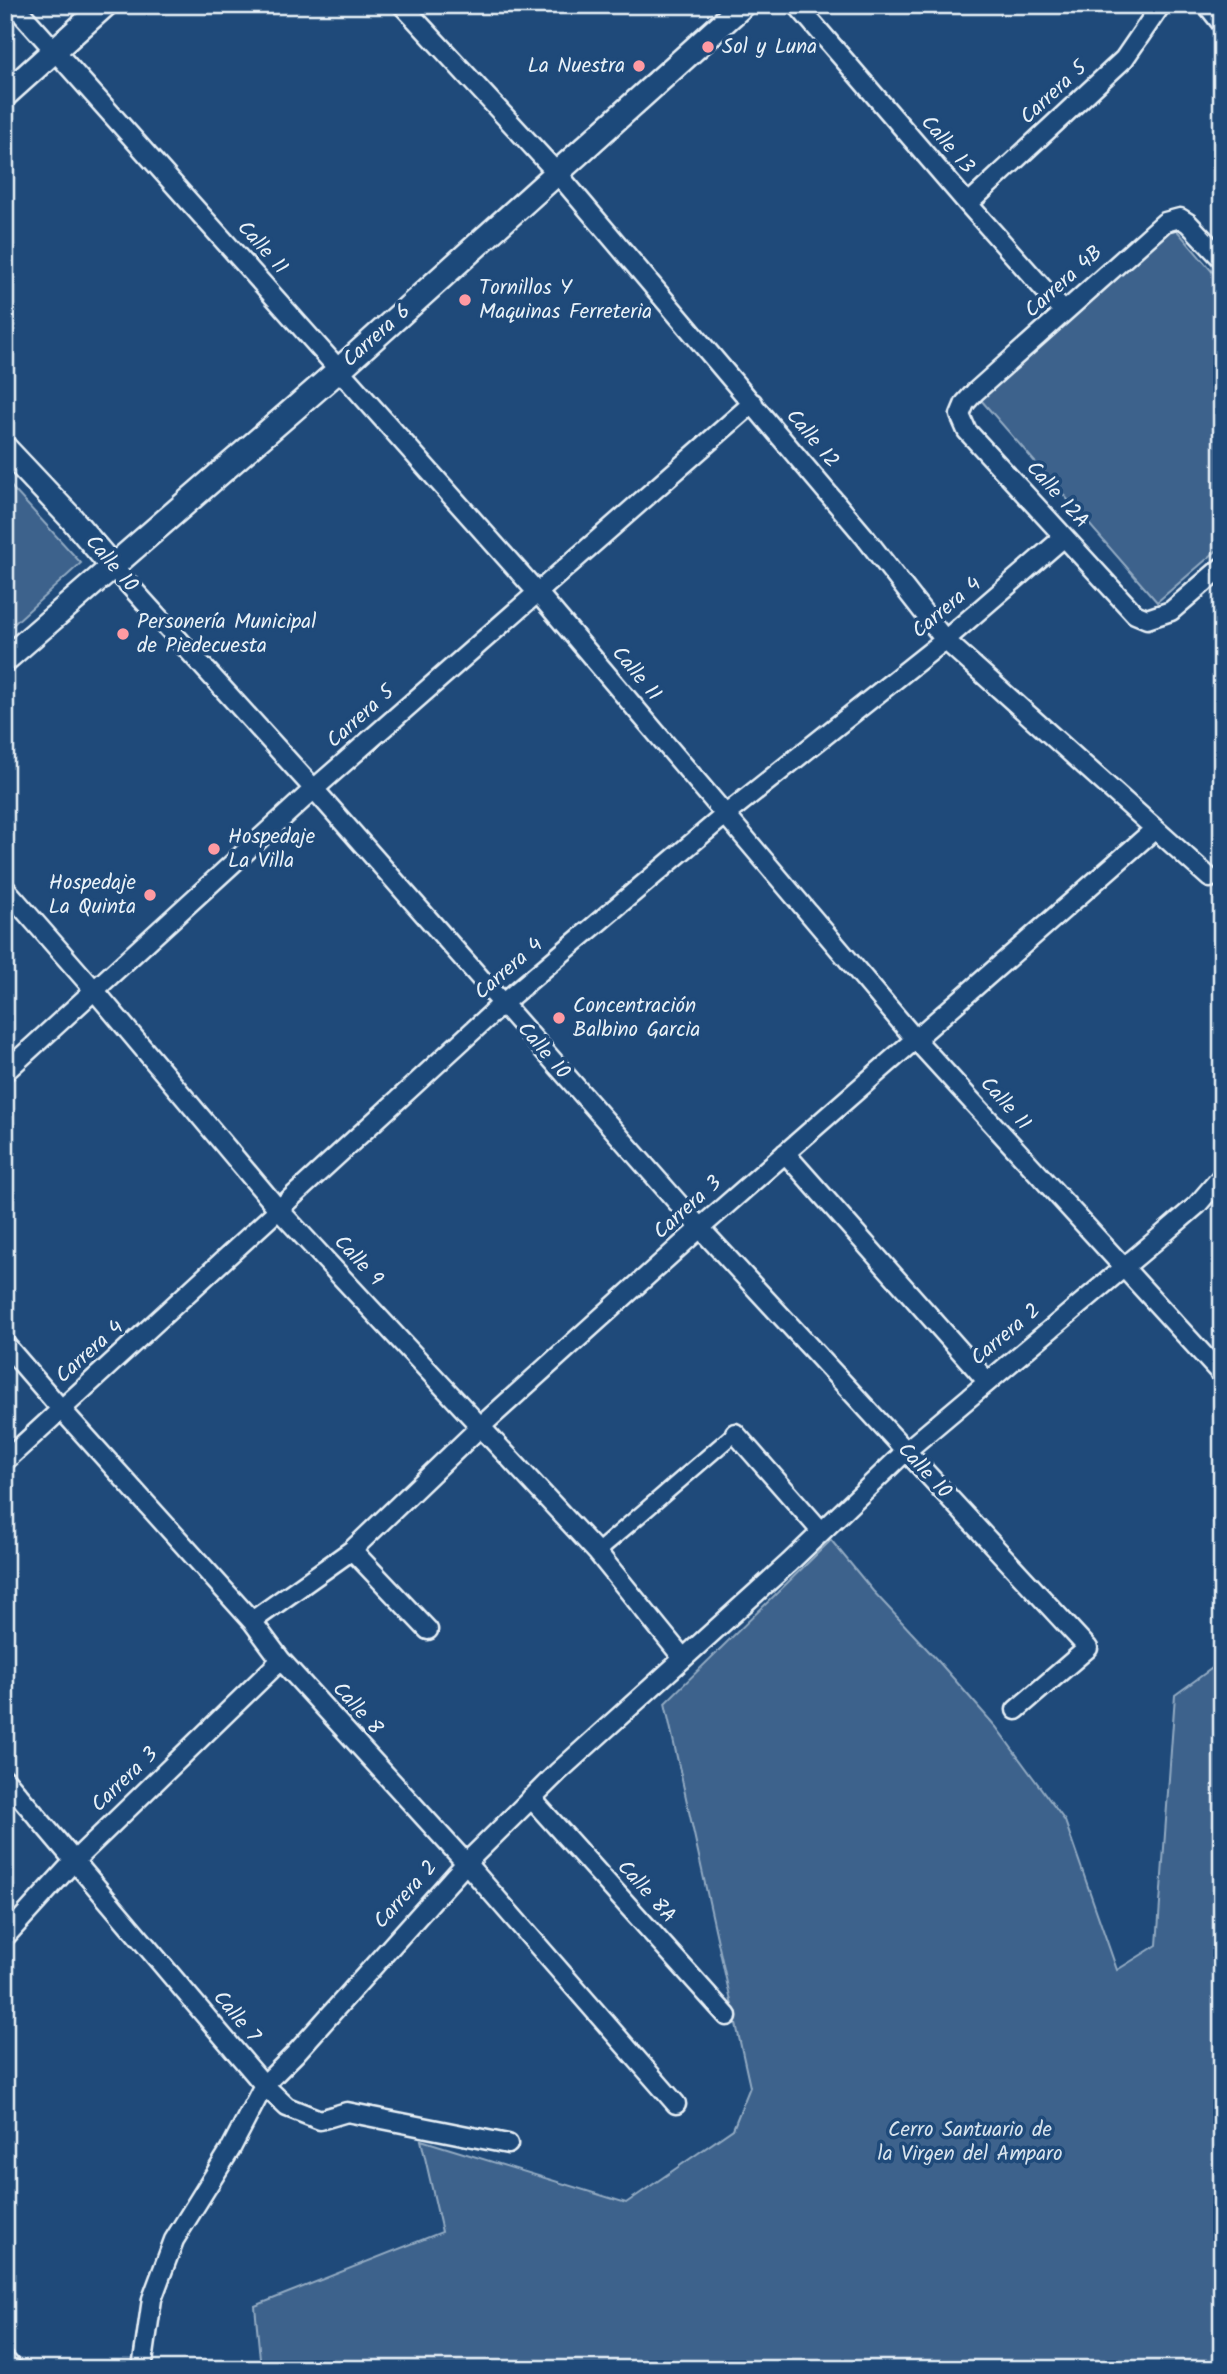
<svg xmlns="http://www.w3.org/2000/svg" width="1227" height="2374" font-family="Kalam,sans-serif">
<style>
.green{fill:#3c628c;stroke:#92aac2;stroke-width:2}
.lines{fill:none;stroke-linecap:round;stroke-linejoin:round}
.pedestrian-casing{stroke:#e8f1f8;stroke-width:19}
.minor-casing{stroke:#e8f1f8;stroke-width:23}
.tertiary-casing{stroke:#e8f1f8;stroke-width:28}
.pedestrian{stroke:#1f4a7a;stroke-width:14}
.minor{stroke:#1f4a7a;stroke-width:18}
.tertiary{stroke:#1f4a7a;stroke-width:23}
.poi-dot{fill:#ff9aa2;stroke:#1f4a7a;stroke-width:2.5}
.labels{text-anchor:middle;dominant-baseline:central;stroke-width:7;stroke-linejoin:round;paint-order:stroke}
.poi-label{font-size:21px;fill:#e8f1f8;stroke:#1f4a7a;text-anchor:start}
.street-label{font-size:21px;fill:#e8f1f8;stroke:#1f4a7a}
.park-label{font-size:21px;fill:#d7e3ed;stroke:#1f4a7a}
</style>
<rect width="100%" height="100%" fill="#1f4a7a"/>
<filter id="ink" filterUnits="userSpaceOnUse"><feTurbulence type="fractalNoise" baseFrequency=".0143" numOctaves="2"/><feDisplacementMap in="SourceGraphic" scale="14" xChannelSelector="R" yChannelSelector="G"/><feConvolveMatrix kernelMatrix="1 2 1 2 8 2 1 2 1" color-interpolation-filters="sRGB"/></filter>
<g filter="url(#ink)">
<path class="green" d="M1174 227 1222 283V546L1157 602 981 400Z
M5 480 81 563 5 632Z
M831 1540 873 1591 939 1662 996 1727 1065 1821 1117 1970 1157 1945 1175 1695 1222 1661V2369H261L255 2306 442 2232 421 2140 626 2203 733 2129 750 2087 665 1703Z"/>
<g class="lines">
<defs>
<path id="pedestrian" d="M597 1552 735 1433"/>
<path id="minor" d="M14 5 537 592 916 1040 1222 1375
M402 5 558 174 864 536 945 640 1210 878
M797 5 968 204 1064 312
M1207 5 1222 24
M968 204 1124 59 1161 5
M1222 259 1188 223 1180 218 1165 222 975 392 965 403 960 415 967 431 1135 614 1147 619 1171 611 1222 567
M111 565 314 789 700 1228 1088 1648 1016 1710
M5 888 95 991 279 1210 597 1552 683 1658
M5 1072 314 789 753 403
M785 1153 987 1381
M5 1344 61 1409 252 1621 281 1660 466 1863 676 2104
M735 1433 821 1531
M5 1461 502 1004 725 815 945 640 1064 537
M352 1550 428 1630
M252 1621 352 1550 480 1427 700 1228 1155 829
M5 1779 264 2085 287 2107 320 2120 347 2112 508 2144
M531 1798 727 2016
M5 1937 75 1860 281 1660
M5 2360 13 2369
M142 2369 152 2299 174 2240 230 2150 264 2085 295 2054 466 1863 558 1772 789 1563 906 1451 1161 1236 1197 1205 1222 1176"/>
<path id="tertiary" d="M5 95 105 5
M5 448 71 518 111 565
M5 660 340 369 743 5"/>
</defs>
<use href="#pedestrian" class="pedestrian-casing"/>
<use href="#minor" class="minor-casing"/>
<use href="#tertiary" class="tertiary-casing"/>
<use href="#pedestrian" class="pedestrian"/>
<use href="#minor" class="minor"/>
<use href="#tertiary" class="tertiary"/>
</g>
</g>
<g class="poi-dot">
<circle cx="708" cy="47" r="7"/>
<circle cx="639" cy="66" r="7"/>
<circle cx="465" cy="300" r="7"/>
<circle cx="123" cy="634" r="7"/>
<circle cx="214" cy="849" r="7"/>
<circle cx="150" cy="895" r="7"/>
<circle cx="559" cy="1018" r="7"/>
</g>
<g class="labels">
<g class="poi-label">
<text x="722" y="47">Sol y Luna</text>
<text x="625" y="66" text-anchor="end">La Nuestra</text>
<text x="479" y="288">Tornillos Y<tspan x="479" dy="24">Maquinas Ferreteria</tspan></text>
<text x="137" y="622">Personería Municipal<tspan x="137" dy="24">de Piedecuesta</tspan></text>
<text x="228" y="837">Hospedaje<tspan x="228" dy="24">La Villa</tspan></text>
<text x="136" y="883" text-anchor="end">Hospedaje<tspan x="136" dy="24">La Quinta</tspan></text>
<text x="573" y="1006">Concentración<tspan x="573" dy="24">Balbino Garcia</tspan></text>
</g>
<g class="street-label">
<text transform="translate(1054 93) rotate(-43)">Carrera 5</text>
<text transform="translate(947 145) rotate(49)">Calle 13</text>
<text transform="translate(262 248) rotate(48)">Calle 11</text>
<text transform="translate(1064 282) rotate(-42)">Carrera 4B</text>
<text transform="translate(377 336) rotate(-42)">Carrera 6</text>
<text transform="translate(812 439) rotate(50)">Calle 12</text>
<text transform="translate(1057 495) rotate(48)">Calle 12A</text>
<text transform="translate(111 564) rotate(49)">Calle 10</text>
<text transform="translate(947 608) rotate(-40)">Carrera 4</text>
<text transform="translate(636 674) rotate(50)">Calle 11</text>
<text transform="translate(361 717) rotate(-42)">Carrera 5</text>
<text transform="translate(509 969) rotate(-41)">Carrera 4</text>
<text transform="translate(543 1051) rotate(49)">Calle 10</text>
<text transform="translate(1005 1104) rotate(48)">Calle 11</text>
<text transform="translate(688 1208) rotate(-42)">Carrera 3</text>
<text transform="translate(358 1261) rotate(47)">Calle 9</text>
<text transform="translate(1006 1335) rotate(-40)">Carrera 2</text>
<text transform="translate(90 1352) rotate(-42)">Carrera 4</text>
<text transform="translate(924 1471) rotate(47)">Calle 10</text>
<text transform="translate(357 1709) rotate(48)">Calle 8</text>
<text transform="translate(125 1780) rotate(-44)">Carrera 3</text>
<text transform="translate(646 1892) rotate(48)">Calle 8A</text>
<text transform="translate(406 1895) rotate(-48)">Carrera 2</text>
<text transform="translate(236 2017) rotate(50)">Calle 7</text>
</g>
<g class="park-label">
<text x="970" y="2130">Cerro Santuario de<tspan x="970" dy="24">la Virgen del Amparo</tspan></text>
</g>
</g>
<rect width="1227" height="2374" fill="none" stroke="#1f4a7a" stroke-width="28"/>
<rect x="14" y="14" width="1199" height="2346" fill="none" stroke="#e8f1f8" stroke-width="2.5" filter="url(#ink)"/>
</svg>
